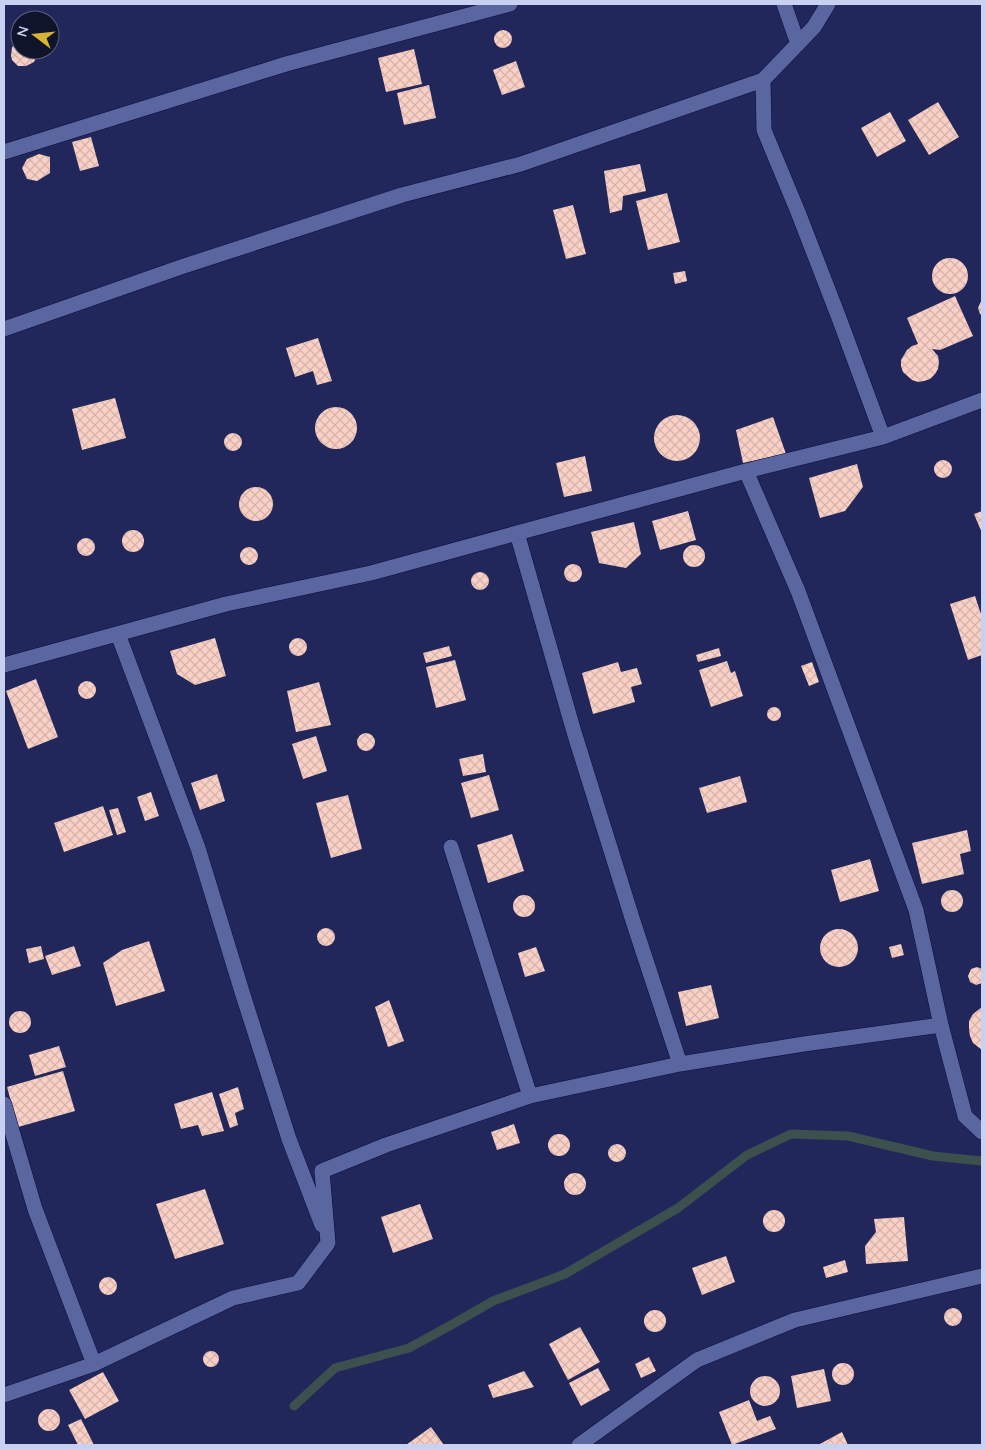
<svg xmlns="http://www.w3.org/2000/svg" width="986" height="1449" font-family="Quicksand,sans-serif">
<style>
.lines{fill:none;stroke-linecap:round;stroke-linejoin:round}
.stream{stroke:#3c504e;stroke-width:9}
.building{fill:url(#building-cross-hatch)}
.minor-casing{stroke:#0c0c3e;stroke-width:16}
.minor{stroke:#5a66a0;stroke-width:15}
</style>
<defs>
<pattern id="building-cross-hatch" width="8" height="8" patternUnits="userSpaceOnUse" patternTransform="scale(1.25)"><rect width="8" height="8" fill="#fad0c5"/><path d="M0 0l8 8M0 8l8-8" fill="none" stroke="#d4b3ac"/></pattern>
</defs>
<rect width="100%" height="100%" fill="#21275b"/>
<g class="lines">
<path class="stream" d="M294 1406 335 1368 409 1348 453 1324 493 1301 565 1274 678 1208 747 1155 791 1134 848 1136 933 1156 982 1161"/>
</g>
<path class="building" d="M494 39a9 9 0 1 1 18 0a9 9 0 1 1-18 0Z
M20 41V50H36V58L34 62 26 66H18L12 60 11 56 12 47Z
M414 49 422 84 386 92 378 58Z
M516 61 525 87 502 95 493 70Z
M429 85 436 118 404 125 397 93Z
M938 102 959 137 929 155 908 120Z
M890 112 906 141 877 157 861 128Z
M91 137 99 166 80 171 72 142Z
M39 154 50 157V173L37 181 27 179 22 168 27 159Z
M640 164 646 191 623 196 622 210 610 213 604 171Z
M667 193 680 242 648 250 636 201Z
M573 205 586 254 566 259 553 210Z
M932 276a18 18 0 1 1 36 0a18 18 0 1 1-36 0Z
M685 271 687 281 675 284 673 273Z
M955 296 973 336 940 350 932 349 938 356 939 362 938 369 935 374 930 379 924 381 918 382 912 380 903 372 901 366V360L907 350 912 346 918 344 907 318Z
M982 299V315L980 314 978 308Z
M318 338 332 381 317 385 313 371 295 377 286 348Z
M115 398 126 438 82 450 72 409Z
M315 428a21 21 0 1 1 42 0a21 21 0 1 1-42 0Z
M654 438a23 23 0 1 1 46 0a23 23 0 1 1-46 0Z
M773 417 786 454 743 463 736 430Z
M224 442a9 9 0 1 1 18 0a9 9 0 1 1-18 0Z
M585 456 592 491 564 497 556 463Z
M934 469a9 9 0 1 1 18 0a9 9 0 1 1-18 0Z
M857 464 863 487 845 511 820 518 809 478Z
M239 504a17 17 0 1 1 34 0a17 17 0 1 1-34 0Z
M688 511 696 540 660 550 652 521Z
M982 511V533L974 514Z
M634 522 641 554 626 568 599 563 591 532Z
M122 541a11 11 0 1 1 22 0a11 11 0 1 1-22 0Z
M77 547a9 9 0 1 1 18 0a9 9 0 1 1-18 0Z
M683 556a11 11 0 1 1 22 0a11 11 0 1 1-22 0Z
M240 556a9 9 0 1 1 18 0a9 9 0 1 1-18 0Z
M564 573a9 9 0 1 1 18 0a9 9 0 1 1-18 0Z
M471 581a9 9 0 1 1 18 0a9 9 0 1 1-18 0Z
M975 596 982 617V655L968 660 950 604Z
M215 638 226 676 195 685 177 674 170 651Z
M289 647a9 9 0 1 1 18 0a9 9 0 1 1-18 0Z
M449 646 452 656 426 663 423 653Z
M719 648 721 656 698 662 696 655Z
M455 660 466 700 436 708 426 667Z
M727 661 731 673 735 671 743 696 711 707 699 670Z
M618 662 621 672 637 668 642 684 631 687 635 702 593 714 582 673Z
M812 662 819 682 809 686 801 666Z
M36 679 58 737 28 749 6 691Z
M78 690a9 9 0 1 1 18 0a9 9 0 1 1-18 0Z
M319 682 331 725 296 732 287 691Z
M767 714a7 7 0 1 1 14 0a7 7 0 1 1-14 0Z
M357 742a9 9 0 1 1 18 0a9 9 0 1 1-18 0Z
M316 736 327 771 303 779 292 744Z
M483 754 486 772 463 776 459 759Z
M217 774 225 801 200 810 191 783Z
M489 775 499 810 471 818 461 783Z
M740 776 747 802 707 813 699 788Z
M151 792 159 816 145 821 137 797Z
M348 795 362 849 331 858 316 803Z
M103 806 113 835 64 852 54 823Z
M118 808 126 832 117 835 109 810Z
M967 830 971 851 960 854 964 874 922 884 912 843Z
M512 834 524 871 488 883 477 845Z
M870 859 879 891 840 902 831 870Z
M941 901a11 11 0 1 1 22 0a11 11 0 1 1-22 0Z
M513 906a11 11 0 1 1 22 0a11 11 0 1 1-22 0Z
M317 937a9 9 0 1 1 18 0a9 9 0 1 1-18 0Z
M820 948a19 19 0 1 1 38 0a19 19 0 1 1-38 0Z
M149 941 165 991 116 1006 103 963 122 950Z
M901 944 904 955 892 958 889 947Z
M41 946 44 959 29 963 26 949Z
M74 946 81 966 52 975 45 956Z
M536 947 545 971 525 977 518 953Z
M977 967 982 969V983L976 985 970 982 968 976 971 969Z
M711 985 719 1018 686 1026 678 992Z
M389 1000 404 1041 388 1047 375 1007Z
M982 1007V1050L973 1043 970 1036 969 1029V1021L973 1014Z
M9 1022a11 11 0 1 1 22 0a11 11 0 1 1-22 0Z
M59 1046 66 1067 35 1076 29 1055Z
M63 1071 75 1111 18 1127 7 1087Z
M238 1087 244 1109 235 1113 238 1125 230 1128 219 1094Z
M212 1092 224 1131 202 1136 198 1125 181 1129 174 1104Z
M514 1124 520 1143 497 1150 491 1132Z
M548 1145a11 11 0 1 1 22 0a11 11 0 1 1-22 0Z
M608 1153a9 9 0 1 1 18 0a9 9 0 1 1-18 0Z
M564 1184a11 11 0 1 1 22 0a11 11 0 1 1-22 0Z
M205 1189 224 1244 175 1259 156 1204Z
M420 1204 433 1239 393 1253 381 1217Z
M763 1221a11 11 0 1 1 22 0a11 11 0 1 1-22 0Z
M904 1217 908 1261 866 1264 865 1246 876 1232 874 1219Z
M726 1256 735 1282 702 1295 692 1268Z
M845 1260 848 1272 826 1278 823 1267Z
M99 1286a9 9 0 1 1 18 0a9 9 0 1 1-18 0Z
M944 1317a9 9 0 1 1 18 0a9 9 0 1 1-18 0Z
M644 1321a11 11 0 1 1 22 0a11 11 0 1 1-22 0Z
M580 1327 600 1362 568 1380 549 1344Z
M203 1359a8 8 0 1 1 16 0a8 8 0 1 1-16 0Z
M649 1357 656 1371 641 1378 635 1364Z
M832 1374a11 11 0 1 1 22 0a11 11 0 1 1-22 0Z
M598 1368 610 1390 581 1406 569 1383Z
M824 1369 831 1401 797 1408 791 1376Z
M524 1371 534 1387 493 1398 488 1385Z
M103 1372 119 1401 85 1419 69 1390Z
M750 1391a15 15 0 1 1 30 0a15 15 0 1 1-30 0Z
M749 1400 757 1421 770 1416 776 1429 732 1445 719 1412Z
M38 1420a11 11 0 1 1 22 0a11 11 0 1 1-22 0Z
M81 1419 94 1445H78L68 1425Z
M431 1427 444 1445H406Z
M842 1432 848 1445H818Z"/>
<g class="lines">
<defs>
<path id="minor" d="M784 4 798 44
M763 80 764 130 798 212 839 318 883 437
M4 152 286 64 510 4
M4 329 181 267 402 195 521 164 763 80 814 27 828 4
M746 471 883 437 982 400
M118 634 198 848 243 995 289 1139 322 1225
M4 665 226 604 371 573 517 533
M451 847 530 1096
M941 1025 965 1116 982 1132
M4 1104 35 1209 94 1364
M4 1395 94 1364 233 1298 298 1283 328 1243 322 1171 386 1145 530 1096 680 1064 804 1044 941 1025 916 910 798 591 746 471 517 533 574 732 633 921 680 1064
M579 1445 697 1360 795 1320 982 1276"/>
</defs>
<use href="#minor" class="minor-casing"/>
<use href="#minor" class="minor"/>
</g>
<rect width="986" height="1449" fill="none" stroke="#c9d1f2" stroke-width="10"/>
<g transform="translate(35 35) rotate(286)"><circle r="24" fill="#10142a" stroke="#5a607a"/>
<path d="M0-4L9 19L0 12L-9 19Z" fill="#d6b534"/>
<text y="-8" font-size="14" font-weight="bold" text-anchor="middle" fill="#c9d1f2">N</text>
</g>
</svg>
